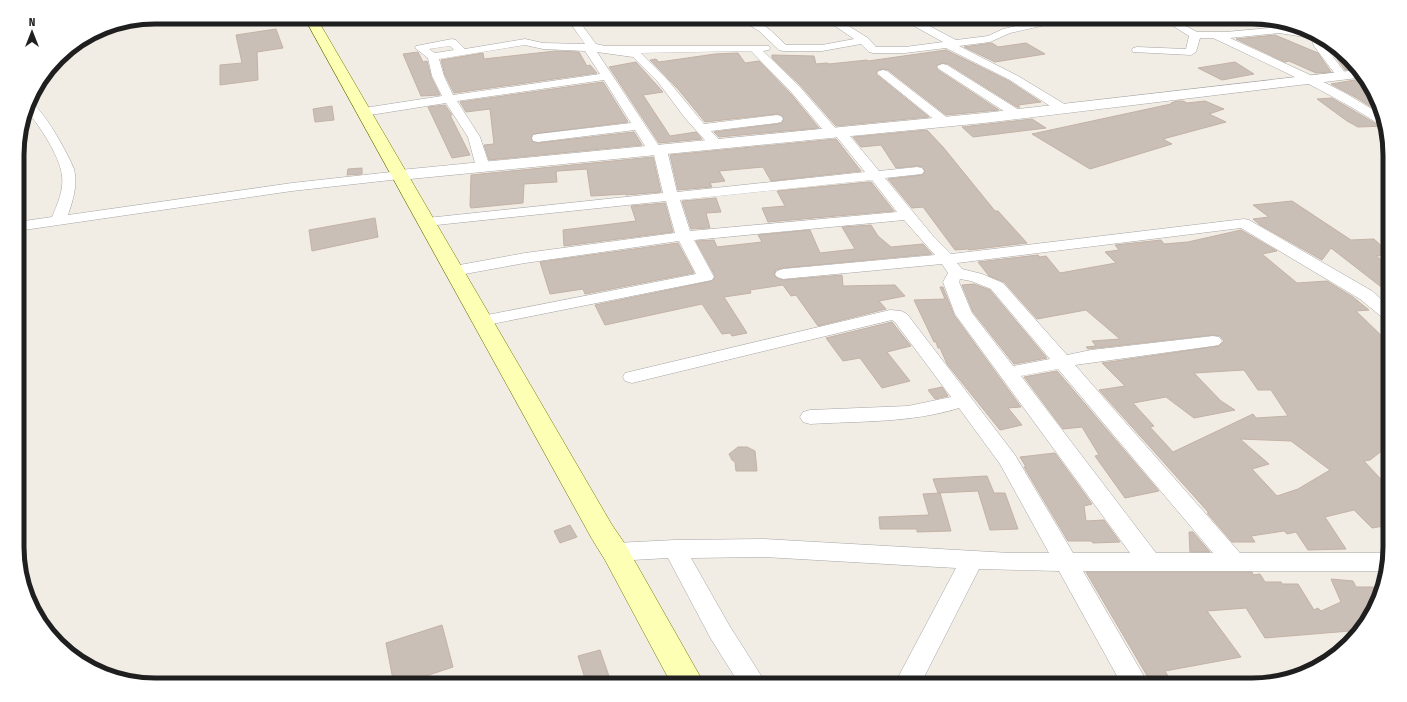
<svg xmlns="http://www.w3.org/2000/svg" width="1407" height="702" font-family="'Fira Sans Condensed',sans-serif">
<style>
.building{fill:#c9bfb7;stroke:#c4b2a5;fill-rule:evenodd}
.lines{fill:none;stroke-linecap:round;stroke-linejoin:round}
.minor-casing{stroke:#a6a6a6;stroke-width:1}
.tertiary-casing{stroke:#a6a6a6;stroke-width:1}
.secondary-casing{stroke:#707c00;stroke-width:1}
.minor{fill:#fff;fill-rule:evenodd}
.tertiary{fill:#fff;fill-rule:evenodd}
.secondary{fill:#fcffb4;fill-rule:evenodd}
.rim{fill:none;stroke:#1f1f1f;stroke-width:5}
</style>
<rect width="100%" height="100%" fill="#f1ece4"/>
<path class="building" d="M276 29 283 48 257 52 258 80 220 85V65L242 63 236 35Z
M1275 35 1318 53 1331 72 1316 73 1289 61 1285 62 1236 39Z
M992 43 998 47 1026 43 1045 54 995 62 964 47Z
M946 50 1009 81 1041 102 1018 105 1020 107H1017L948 64 943 63 936 66 938 70 999 110 946 115 888 70 883 69 878 70 876 74 929 117 836 126 801 86 772 58V55L814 56 816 64 827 63 829 64 867 60 868 61Z
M555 51 579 52 587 66 590 65 597 73 454 93 445 75 441 60 483 53 484 59Z
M418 52 423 62 427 61 431 77 440 95 421 96 403 54Z
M738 53 745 63 759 61 791 94 819 128 719 137 714 132 777 124 782 123 784 118 781 115 777 114 705 122 678 89 650 60 656 59 659 62 715 54Z
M1337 59H1344L1356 69 1345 70Z
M636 62 663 92 643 95 670 136 696 132 702 139 659 143 609 67Z
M1235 62 1254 74 1222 80 1198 68Z
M1367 78 1379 112 1357 98 1331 84Z
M603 82 628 122 533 134 531 138 532 141 538 143 634 132 642 145 489 160 484 145 494 144 490 109 466 112 460 102Z
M1332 98 1378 125 1385 126 1358 127 1347 121 1317 99Z
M1177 101H1183L1187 103 1205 101 1224 109 1209 114 1226 122 1163 139 1172 144 1090 169 1032 134 1171 104V103Z
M445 105 452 115H450L470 155 452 158 428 107Z
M332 106 334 120 315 122 313 109Z
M1032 119 1046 128 973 137 962 127Z
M927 130 943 147 995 211H998L1027 243 969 250 968 249 955 250 923 207 912 208 888 179 922 175 925 172 923 167 917 166 896 168 881 145 861 147 853 137Z
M836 139 861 171 771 181 763 167 719 171 725 181 710 183 712 187 678 190 670 155Z
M653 157 661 192 626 195V194L591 196 587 169 558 171 556 172 557 182 524 184 523 203 471 208 470 206 471 175Z
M362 168V174L347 175 348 169Z
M868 182H871L894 211 768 222 762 208 785 206 777 191Z
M716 198 721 212 706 213 710 228 691 229 682 201Z
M1292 201 1351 240 1374 239 1389 253V255L1376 256 1389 265V293L1331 248 1322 260 1260 225 1253 219 1269 217 1253 205Z
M665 203 673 232 564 246 563 230 636 221 631 206Z
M375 218 378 237 312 251 309 230Z
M871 225 878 236 891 247 923 244 932 254 783 268 776 270 774 275 777 278 783 280 842 275 843 286 895 285 905 296 879 301 886 309 818 326 796 295 791 296 783 285 750 290 751 293 724 297 747 333 732 336 730 333 722 334 702 304 605 325 595 305 712 281 715 276 696 241 714 240 717 247 762 242 758 235 810 230 820 253 855 249 842 227Z
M1241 230 1277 251 1262 254 1297 283 1327 281 1353 297 1369 310 1356 311 1389 343 1390 448 1383 450 1370 460 1364 461 1390 489V525L1372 528 1354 510 1325 517 1346 549 1308 550 1296 532 1287 534 1284 531 1251 536 1255 542H1232L1207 513H1209L1099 390 1125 386 1102 363 1219 346 1224 341 1220 336 1213 335 1088 349 1086 347 1096 346 1092 341 1120 339 1086 310 1037 319 1004 282 989 276 978 262 1038 255 1040 257 1046 256 1060 273 1116 263 1105 252 1119 250 1115 245 1161 240 1164 244 1188 242ZM1244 370 1258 390H1271L1288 416 1256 418 1253 414 1173 452 1150 427 1154 426 1133 403 1166 397 1194 418 1235 410 1221 401 1194 373ZM1240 439 1291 441 1330 470 1298 489 1277 496 1252 469 1269 464Z
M678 243 694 273 585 294 583 289 550 294 540 262Z
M974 284 990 290 1047 358 1014 364 973 312 962 285Z
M940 287H943L954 315 1021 407 1008 408 1022 425 1000 430 947 364 940 348H938L936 342H934L914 300 945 299Z
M892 322 911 346 887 352 910 381 882 388 860 358 843 361 826 338Z
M1057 371 1159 491 1125 498 1095 456 1099 455 1082 427 1063 429 1024 377Z
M942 387 948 396 935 399 928 390Z
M738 447H747L755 451 757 471H736L735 462 732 460 729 454Z
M1055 453 1092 504 1084 506 1086 521 1104 520 1120 542 1093 543 1091 541H1068L1024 467H1026L1020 457Z
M987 476 994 493H1005L1018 529 990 530 978 491 938 493 933 479Z
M940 493 951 531 917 532V529H880L879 517 929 515 923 494Z
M570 525 577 537 560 543 554 531Z
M1189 532H1193L1210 552H1190Z
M1086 572H1252L1253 575 1260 574 1265 582H1281L1282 584H1298L1314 610 1318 608 1321 611 1341 602 1331 579 1353 581 1356 587H1373L1379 595 1376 608 1359 627 1350 631 1265 638 1246 608 1207 611 1241 657 1165 671 1168 676 1149 679Z
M442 625 453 667 399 685H394L386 643Z
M600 650 612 685H587L578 656Z"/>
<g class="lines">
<defs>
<path id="minor" d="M307 17H331L330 19 311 22 307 21 306 19Z
M566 17H576L596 44 605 46H769L770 48 769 50 763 51 800 87 837 130H845L879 171 917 167 922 168 924 171 922 174 885 178 933 236 951 254 1244 219 1249 220 1372 291 1389 306V319L1383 318 1360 299 1241 228 957 263 962 269 982 274 1003 283 1067 355 1091 350 1213 336 1219 337 1222 341 1219 345 1213 346 1075 365 1240 553H1389L1384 571H1083L1149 685H1122L1059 571 979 569 920 685H894L956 568 764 557 691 558 729 625 767 685H740L711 639 668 558 615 561 607 558 604 552 607 546 615 543 675 540 764 539 1010 553H1049L1000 464 959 408C911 423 860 421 810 424L803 422 800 417 803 412 810 410 908 406 951 397 895 322 892 320 632 383 625 381 623 377 625 373 890 310 901 311 907 314 1015 455 1073 553H1130L955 314 943 282 948 273 942 264 783 279 777 277 775 274 777 271 783 269 935 255 904 220 694 240 714 277 712 280 482 326 476 325 473 321 476 317 482 316 696 274 679 241 525 263 454 276 448 274 446 271 448 268 454 266 525 253 675 233 666 201 427 226 422 225 420 222 422 219 427 218 663 193 654 155 650 154 635 130 538 142 533 141 532 138 533 135 538 134 631 123 604 80 457 101 480 137 490 167 488 170H478L476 167 468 137 446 103 364 116 360 115 358 112 360 109 364 108 442 96 432 76 428 58 415 48 416 46 452 39 456 40 465 49 525 39 543 43 585 44ZM525 45 543 49 585 51 600 74 453 95 444 76 439 59ZM450 46 454 50 435 53 429 49ZM751 51 792 93 828 136H836L865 172 677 192 667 150 665 147 659 146 597 52 633 57 658 82 685 118 712 148H722L724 145 711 131 777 123 781 122 783 119 781 116 777 115 704 124 666 78 641 53ZM872 180 897 212 690 231 680 200ZM960 279 971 281 991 289 1050 359 1013 366 972 313 959 282ZM1058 369 1213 553H1156L1021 376Z
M650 17 678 19 681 17H693L680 25 651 19Z
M736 17C760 17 769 29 786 45H822L854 39 822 17H834L868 38 876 47H905L943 42 905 21 904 19 905 17H929L928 19 920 21 956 40 988 36 1003 29 1055 17H1073L1072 19 1010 33 990 42 959 46 1018 76 1066 105 1068 108 1066 111H1058L1010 80 946 48 905 53H873L869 52 861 44 822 51H783L779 50 759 31Z
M1179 17H1189V20L1182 24 1197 32H1226L1279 27 1313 31 1321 38 1324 45 1346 74 1348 76 1346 78H1338L1314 46 1311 38 1279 33 1230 38 1306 73 1347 94 1380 114 1384 124H1379C1326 90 1270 65 1213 38H1200L1196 52 1191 55 1133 52 1132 50 1133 48 1137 47 1186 49 1189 36 1170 24Z
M943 64 947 65 1021 111 1023 114 1021 117H1013L939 69 937 67 939 65Z
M883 70 887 71 949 119 951 122 949 125H941L879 75 877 73 879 71Z
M29 102C42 105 69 156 74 169 78 185 73 200 68 215L292 183 400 171 405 172 407 175 405 178 400 179 292 191 17 231V222L52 217C57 205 64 190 62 176 60 156 39 125 27 111Z"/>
<path id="tertiary" d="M1358 70 1366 77 984 123 400 180 394 179 392 175 394 171 400 170 984 113Z"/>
<path id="secondary" d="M304 17H316L612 525 625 544 705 685H672L605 560 592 539Z"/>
</defs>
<use href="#minor" class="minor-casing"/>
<use href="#tertiary" class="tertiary-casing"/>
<use href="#secondary" class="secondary-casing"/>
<use href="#minor" class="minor"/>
<use href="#tertiary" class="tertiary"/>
<use href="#secondary" class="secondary"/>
</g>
<path d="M0 0H1407V702H0ZM155 24H1252A131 131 0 0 1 1383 155V547A131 131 0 0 1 1252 678H155A131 131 0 0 1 24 547V155A131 131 0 0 1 155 24Z" fill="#fff" fill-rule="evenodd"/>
<path class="rim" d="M155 24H1252A131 131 0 0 1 1383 155V547A131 131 0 0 1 1252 678H155A131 131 0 0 1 24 547V155A131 131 0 0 1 155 24Z"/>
<g transform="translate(32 32)" stroke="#ffffff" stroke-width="3" paint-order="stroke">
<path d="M0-3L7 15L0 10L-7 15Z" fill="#1f1f1f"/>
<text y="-6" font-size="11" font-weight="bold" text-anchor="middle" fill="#1f1f1f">N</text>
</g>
</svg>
